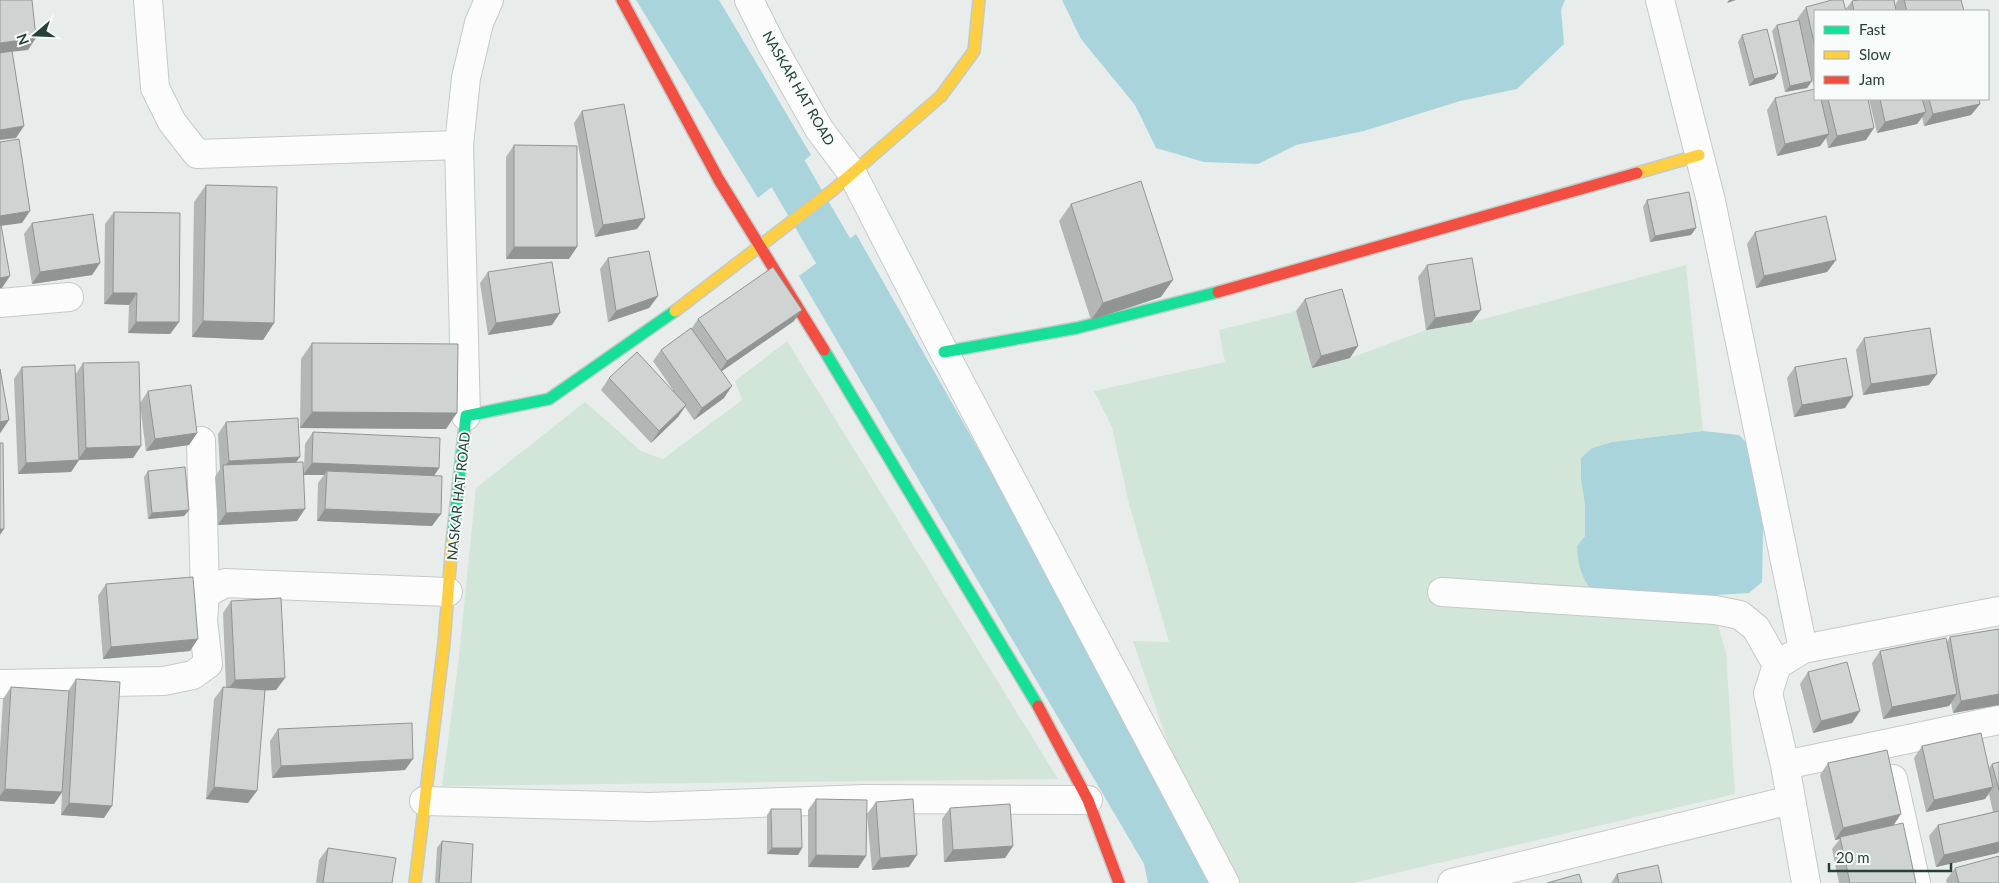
<svg xmlns="http://www.w3.org/2000/svg" width="1999" height="883" font-family="Lato,sans-serif">
<style>
.green{fill:#d1e6d8}
.water{fill:#a9d4db}
.lines{fill:none;stroke-linecap:round;stroke-linejoin:round}
.canal{stroke:#a9d4db;stroke-width:42}
.street-casing{stroke:#c5cac8;stroke-width:30}
.fast-casing{stroke:#c3cbc8;stroke-width:14}
.slow-casing{stroke:#c3cbc8;stroke-width:14}
.jam-casing{stroke:#c3cbc8;stroke-width:14}
.street{stroke:#fcfcfc;stroke-width:28}
.fast{stroke:#16e098;stroke-width:11}
.slow{stroke:#ffcf43;stroke-width:11}
.jam{stroke:#f24e42;stroke-width:11}
.wall{fill:#b2b6b5}
.shaded-wall{fill:#919493}
.building{fill:#cfd4d2;stroke:#919493}
.labels{text-anchor:middle;dominant-baseline:central;stroke-width:4;stroke-linejoin:round;paint-order:stroke}
.street-label{font-size:14px;fill:#24423a;stroke:#f7fbf9}
</style>
<rect width="100%" height="100%" fill="#e8edeb"/>
<path class="green" d="M1686 265 1703 431 1612 442 1592 448 1582 458 1581 479 1585 505V536L1577 546 1668 598 1710 595 1726 653 1735 794 1353 883H1216L1133 641 1169 642 1129 504 1112 427 1094 391 1225 362 1219 330 1296 311 1313 368 1350 358 1426 330 1472 322Z
M787 341 1058 779 442 786 458 665 476 488 585 402 641 451 663 459 742 400 735 381Z"/>
<path class="water" d="M636 0H719L811 155 758 198Z
M1062 0H1565L1561 10 1564 44 1517 89 1460 101 1364 131 1296 145 1258 164 1204 162 1156 148 1135 105 1081 39Z
M856 234 1159 767 1209 883H1148L1144 864 799 276Z
M1703 431 1739 435 1753 449 1764 488 1762 582 1749 593 1668 598 1594 594C1582 578 1578 567 1577 546L1585 536V505L1581 479V458L1592 448 1612 442Z"/>
<g class="lines">
<path class="canal" d="M759 124 863 302"/>
<defs>
<path id="street" d="M148 0 155 88 172 122 197 154 459 145
M749 0 771 44 819 129 852 173 944 352 1225 883
M1660 0 1711 201 1803 649
M0 303 69 297
M466 416 459 145 466 78 479 23 489 0
M201 441 205 594
M1442 592 1715 610 1740 615 1756 628 1777 665
M0 684 164 681 193 675 208 664 203 620 205 594 225 583 448 592
M1785 765 1999 720
M1893 779 1916 883
M424 801 650 807 865 799 1088 800
M1452 883 1791 800
M1806 883 1785 765 1768 693 1777 665 1803 649 1999 611"/>
<path id="fast" d="M824 350 1038 706
M944 352 1077 328 1218 292
M452 542 466 416 549 399 675 311"/>
<path id="slow" d="M1637 173 1699 155
M675 311 833 190 941 96 974 51 979 0
M415 883 444 643 452 542"/>
<path id="jam" d="M622 0 719 180 824 350
M1218 292 1637 173
M1038 706 1088 800 1119 883"/>
</defs>
<use href="#street" class="street-casing"/>
<use href="#fast" class="fast-casing"/>
<use href="#slow" class="slow-casing"/>
<use href="#jam" class="jam-casing"/>
<use href="#street" class="street"/>
<use href="#fast" class="fast"/>
<use href="#slow" class="slow"/>
<use href="#jam" class="jam"/>
</g>
<path class="wall" d="M1898 0H1961L1964 11H1815V87H1814L1809 66 1812 81 1807 88 1785 92 1772 31 1777 25 1798 21 1797 19 1806 7 1845 10 1852 1 1895 5Z
M1742 35 1778 73 1774 79 1749 86 1738 42Z
M1775 98 1868 99 1866 140 1828 148 1826 138 1820 146 1777 156 1767 110Z
M1869 99H1979L1980 104 1971 115 1924 126 1922 117 1917 124 1877 133Z
M582 111 637 229 595 237 574 123Z
M514 145 569 259H506V157Z
M206 185 274 323 263 340 192 337 194 202Z
M1647 200 1696 228 1691 235 1650 242 1643 207Z
M1071 204 1161 297 1091 320 1059 221Z
M114 212 179 322 170 334 128 333 129 305 104 304 105 224Z
M32 223 100 263 92 275 32 284 24 234Z
M1755 232 1836 260 1827 272 1756 288 1747 244Z
M608 258 658 296 649 308 608 322 600 269Z
M1427 265 1472 322 1426 330 1418 277Z
M488 272 552 325 488 335 480 283Z
M1305 299 1350 358 1312 368 1296 311Z
M698 319 794 321 722 371 724 398 694 420 685 407 678 417 651 443 601 390 609 378 673 390 653 361 661 350 692 328Z
M1864 338 1929 385 1863 395 1856 350Z
M312 343 446 429 300 428 301 359Z
M83 363 140 403 148 391 197 433 189 445 146 451 140 405 141 446 133 458 79 460 71 472 18 474 14 379 22 367 75 375Z
M1795 367 1845 408 1794 417 1787 378Z
M226 422 296 462 304 468 305 444 313 432 439 468 434 476 432 526 317 521 318 483 324 475H304L297 521 218 525 215 477 220 469 218 434Z
M148 471 189 510 184 516 148 519 144 477Z
M106 584 190 651 103 659 98 596Z
M231 601 285 678 276 690H265L248 803 206 799 214 699 223 687H226L223 613Z
M1950 637 1999 705 1953 713 1951 702 1949 706 1883 719 1872 663 1880 651 1947 642Z
M1808 672 1860 711 1852 723 1813 733 1800 684Z
M76 679 104 818 61 815 62 793 54 804 0 801V749L3 699 11 687 68 691Z
M278 729 405 770 272 778 270 741Z
M1922 746 1989 768 1992 764 1999 762V851L1998 853 1936 867 1929 836 1938 825 1993 812 1989 794 1985 799 1926 812 1914 758Z
M1828 763 1894 825 1916 883H1839L1832 849 1840 839 1835 840 1820 775Z
M816 799 866 856 858 868 808 867V810Z
M876 802 909 867 872 870 867 814Z
M950 808 1013 846 1005 858 944 862 942 819Z
M771 809 802 848 798 855 767 854V815Z
M442 841 471 883H435L437 848Z
M328 848 392 883H316L319 860Z
M1955 868 1999 883H1947L1946 880Z
M1617 874 1662 883H1611Z"/>
<path class="shaded-wall" d="M1729 0H1736L1727 3Z
M36 38 28 50 0 53V43Z
M1778 73 1774 79 1749 86 1754 79Z
M1812 81 1807 88 1785 92 1790 86Z
M1980 104 1971 115 1924 126 1933 114Z
M1926 112 1917 124 1877 133 1885 122Z
M24 126 16 138 0 140V130Z
M1874 128 1866 140 1828 148 1837 136Z
M1829 134 1820 146 1777 156 1785 144Z
M30 211 22 223 0 226V216Z
M645 218 637 229 595 237 603 225Z
M1696 228 1691 235 1650 242 1655 236Z
M514 247H577L569 259H506Z
M1836 260 1827 272 1756 288 1764 276Z
M100 263 92 275 32 284 40 272Z
M10 276 2 288H0V278Z
M1173 280 1161 297 1091 320 1103 303Z
M113 293H137L129 305 104 304Z
M658 296 649 308 608 322 616 311Z
M802 310 794 321 719 373 727 361Z
M1481 310 1472 322 1426 330 1435 318Z
M560 313 552 325 488 335 496 323Z
M203 321 274 323 263 340 192 337Z
M136 322H179L170 334 128 333Z
M1358 346 1350 358 1312 368 1321 356Z
M1937 374 1929 385 1863 395 1871 384Z
M732 386 724 398 694 420 702 408Z
M1853 396 1845 408 1794 417 1802 405Z
M686 405 678 417 651 443 659 431Z
M312 412 457 413 446 429 300 428Z
M9 420 1 432 0 433V422Z
M197 433 189 445 146 451 155 439Z
M141 446 133 458 78 460 86 448Z
M300 457 292 468H223L229 461Z
M79 460 71 472 18 474 26 463Z
M312 463 439 468 431 480 327 471 324 475H303Z
M305 509 297 521 218 525 226 513Z
M325 509 441 514 432 526 317 521Z
M189 510 184 516 148 519 152 513Z
M0 529H4L0 535Z
M198 639 190 651 103 659 111 647Z
M285 678 276 690 226 692 235 680Z
M1957 694 1949 706 1883 719 1892 707Z
M1999 694V705L1953 713 1961 701Z
M1860 711 1852 723 1813 733 1821 721Z
M413 759 405 770 272 778 281 766Z
M214 787 257 791 248 803 206 799Z
M1993 787 1985 799 1926 812 1934 800Z
M5 789 62 792 54 804 0 801V796Z
M69 803 112 806 104 818 61 815Z
M1901 814 1893 826 1840 837V839L1835 840 1843 828Z
M1999 842V851L1998 853 1936 867 1944 855Z
M1013 846 1005 858 944 862 953 850Z
M772 848H802L798 855 767 854Z
M816 855 866 856 858 868 808 867Z
M917 855 909 867 872 870 880 858Z"/>
<path class="building" d="M0 0H32L36 38 0 43Z
M1832 0H1843L1846 11H1815V47L1806 7Z
M1858 0H1894L1896 11H1854L1852 1Z
M1904 0H1961L1964 11H1907Z
M1799 20 1812 81 1790 86 1777 25Z
M1767 29 1778 73 1754 79 1742 35Z
M12 51 24 126 0 130V53Z
M1815 89V99H1821L1829 134 1785 144 1775 98Z
M1828 99H1868L1874 128 1837 136Z
M1880 99H1922L1926 112 1885 122Z
M1929 99H1979L1980 104 1933 114Z
M624 104 645 218 603 225 582 111Z
M19 139 30 211 0 216V142Z
M514 145 577 146V247H514Z
M1141 181 1173 280 1103 303 1071 204Z
M206 185 277 187 274 323 203 321Z
M1689 192 1696 228 1655 236 1647 200Z
M114 212 180 213 179 322H136L137 293H113Z
M93 214 100 263 40 272 32 223Z
M1826 216 1836 260 1764 276 1755 232Z
M0 225H1L10 276 0 278Z
M649 251 658 296 616 311 608 258Z
M1472 258 1481 310 1435 318 1427 265Z
M552 262 560 313 496 323 488 272Z
M773 267 802 310 727 361 698 319Z
M1342 289 1358 346 1321 356 1305 299Z
M691 328 732 386 702 408 661 350Z
M1930 328 1937 374 1871 384 1864 338Z
M312 343 458 344 457 413 312 412Z
M637 352 686 405 659 431 609 378Z
M1846 358 1853 396 1802 405 1795 367Z
M139 362 141 446 86 448 83 363Z
M75 365 79 460 26 463 22 367Z
M0 369 9 420 0 422Z
M191 385 197 433 155 439 148 391Z
M298 418 300 457 229 461 226 422Z
M313 432 440 438 439 468 312 463Z
M0 443H3L4 529H0Z
M303 462 305 509 226 513 223 465Z
M185 467 189 510 152 513 148 471Z
M327 471 442 476 441 514 325 509Z
M193 577 198 639 111 647 106 584Z
M281 598 285 678 235 680 231 601Z
M1999 629V694L1961 701 1950 637Z
M1946 638 1957 694 1892 707 1880 651Z
M1847 662 1860 711 1821 721 1808 672Z
M76 679 120 682 112 806 69 803Z
M11 687 69 691 62 792 5 789Z
M223 687 265 690 257 791 214 787Z
M412 723 413 759 281 766 278 729Z
M1981 733 1993 787 1934 800 1922 746Z
M1887 750 1901 814 1843 828 1828 763Z
M1999 762V790L1992 764Z
M816 799 867 800 866 856 816 855Z
M913 799 917 855 880 858 876 802Z
M1010 804 1013 846 953 850 950 808Z
M771 809H801L802 848H772Z
M1999 811V842L1944 855 1938 825Z
M1903 823 1916 883H1850L1840 837Z
M442 841 473 844 471 883H439Z
M328 848 396 858 392 883H323Z
M1999 856V883H1959L1955 868Z
M1658 865 1662 883H1619L1617 874Z
M1579 874 1582 883H1547Z"/>
<g class="labels">
<g class="street-label">
<text transform="translate(799 88) rotate(60)">NASKAR HAT ROAD</text>
<text transform="translate(458 496) rotate(-84)">NASKAR HAT ROAD</text>
</g>
</g>
<rect x="1814" y="10" width="175" height="90" fill="#f7fbf9" stroke="#a3b1ad"/>
<rect x="1824" y="26" width="25" height="8" fill="#16e098" stroke="#a3b1ad"/>
<text x="1859" y="35" font-size="15" fill="#24423a">Fast</text>
<rect x="1824" y="51" width="25" height="8" fill="#ffcf43" stroke="#a3b1ad"/>
<text x="1859" y="60" font-size="15" fill="#24423a">Slow</text>
<rect x="1824" y="76" width="25" height="8" fill="#f24e42" stroke="#a3b1ad"/>
<text x="1859" y="85" font-size="15" fill="#24423a">Jam</text>
<g transform="translate(35 35) rotate(251)" stroke="#f7fbf9" stroke-width="4" paint-order="stroke">
<path d="M0-4L9 19L0 12L-9 19Z" fill="#24423a"/>
<text y="-8" font-size="14" font-weight="bold" text-anchor="middle" fill="#24423a">N</text>
</g>
<path d="M1829 863v8h122v-8" fill="none" stroke="#24423a" stroke-width="2.5"/>
<text x="1836" y="863" font-size="15" fill="#24423a" stroke="#f7fbf9" stroke-width="4" paint-order="stroke">20 m</text>
</svg>
